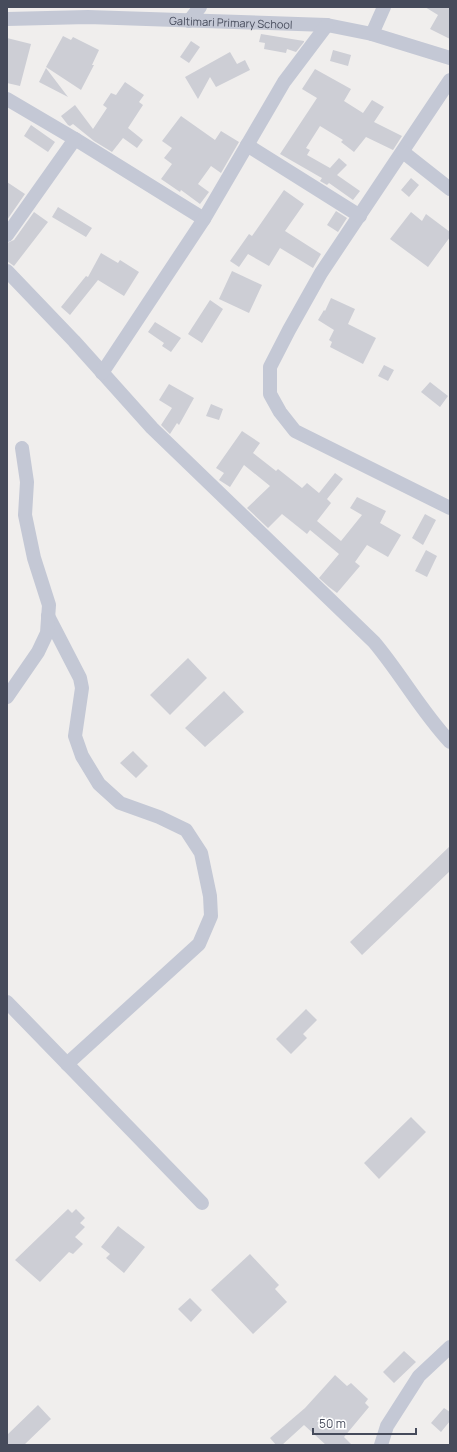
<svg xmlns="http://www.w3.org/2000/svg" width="457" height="1452" font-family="Manrope,sans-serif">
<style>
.building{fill:#cdced5}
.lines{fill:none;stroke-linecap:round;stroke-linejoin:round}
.minor{stroke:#c4c8d5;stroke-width:14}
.labels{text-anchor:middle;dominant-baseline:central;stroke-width:3.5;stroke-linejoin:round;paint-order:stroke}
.street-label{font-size:11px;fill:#464b5b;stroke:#fff}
</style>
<rect width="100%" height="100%" fill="#f0eeed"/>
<path class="building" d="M425 7H450V39L430 29 438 15Z
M261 34 304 41V42L296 52 287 49 286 53 264 49 265 43 259 42Z
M63 36 71 40 73 37 99 50 92 65H94L81 90 46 67Z
M7 38 31 44 20 86 7 83Z
M191 41 200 47 189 63 180 57Z
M333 50 351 55 348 66 330 61Z
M230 52 237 64 245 60 250 70 216 87 210 77 198 99 185 77Z
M46 68 68 97 39 82Z
M315 69 351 89 344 101 363 113 372 100 384 107 374 122 402 136 393 150 366 137 354 152 341 142 343 140 320 126 306 148 310 150 307 155 330 168 339 158 347 165 337 175 360 191 353 200 329 183 327 185 320 181 322 178 320 177 280 154 317 98 302 89Z
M125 82 144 95 139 102 143 105 128 128 143 140 137 148 123 138 112 152 94 141 73 124 70 126 68 125 61 116 75 105 93 129 107 108 103 105 111 93 116 95Z
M181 116 215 140 221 131 239 142 221 173 211 166 198 184 209 192 200 204 181 190 180 192 161 179 172 164 164 158 172 148 162 141Z
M31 125 55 142 48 152 24 136Z
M411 178 419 185 409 197 401 190Z
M7 182 25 194 7 220Z
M284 190 304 204 285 231 321 254 313 268 280 248 269 266 248 254 239 267 230 261 249 234 252 236Z
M58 207 92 228 86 237 52 217Z
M336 211 347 218 338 232 327 225Z
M34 212 48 222 14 266 7 261V243L14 240Z
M411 212 422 221 426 214 450 232V237L428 267 390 239Z
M101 253 118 263 120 260 139 272 124 296 98 280 70 315 61 307 86 276 88 277Z
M232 271 262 285 249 313 219 299Z
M331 298 355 309 348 324 376 338 363 364 330 347 332 342 329 340 334 330 318 320 324 310 325 311Z
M210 300 223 309 202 343 188 334Z
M155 322 181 338 171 352 162 346 164 343 148 332Z
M384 365 394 370 388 381 378 376Z
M430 382 448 396 440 407 421 392Z
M169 384 194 398 179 425 177 423 170 434 161 425 172 408 159 400Z
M211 404 223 409 219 420 206 416Z
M242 431 260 443 253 453 276 471 278 469 302 488 307 483 319 493 335 473 343 479 327 499 331 503 317 521 341 541 362 515 350 508 357 497 386 511 380 523 401 535 388 557 367 545 355 562 360 566 337 593 329 587 319 578 339 554 310 530 307 534 282 514 268 528 247 508 270 486 244 465 230 487 219 480 224 473 216 468Z
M425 514 436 520 423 545 412 538Z
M426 550 437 556 427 577 415 571Z
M188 658 207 678 170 715 150 695Z
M224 691 244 712 205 747 185 728Z
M133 751 148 766 136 778 120 763Z
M450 846V871L362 955 350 942Z
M306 1009 317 1020 303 1034 307 1038 291 1054 276 1039Z
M411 1117 426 1132 379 1179 364 1163Z
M68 1209 72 1213 76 1209 85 1218 80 1223 85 1227 75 1237 83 1244 73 1254 69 1252 40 1282 15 1260Z
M118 1226 145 1247 124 1273 106 1258 110 1254 101 1247Z
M250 1254 279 1285 275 1289 287 1302 253 1334 211 1290Z
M190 1298 202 1310 191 1322 178 1309Z
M404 1351 416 1362 394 1383 383 1372Z
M335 1375 347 1386 351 1383 368 1399 365 1403 369 1407 344 1437 352 1445H326L304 1425 282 1445H276L270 1438 305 1408Z
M38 1405 51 1419 24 1445H7V1435Z
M444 1408 450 1412V1421L441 1432 431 1423Z"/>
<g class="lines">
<g class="minor">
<path id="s1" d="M7 19 88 17 327 25 372 34 450 58"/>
<path d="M189 21 200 7"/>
<path d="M372 34 384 7"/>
<path d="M450 80 321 273 289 330 270 367V394L280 412 295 431 450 508"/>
<path d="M7 99 75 139 204 219"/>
<path d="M247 145 360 216"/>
<path d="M403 152 450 189"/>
<path d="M7 235 75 139"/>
<path d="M7 271 74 341 152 428 374 642C401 674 421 711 450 742"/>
<path d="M102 373 204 219 284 82 327 25"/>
<path d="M48 616 80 678 82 688 75 736 82 756 99 784 120 803 159 817 186 830 201 853 210 896 211 916 199 944 67 1064"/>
<path d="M7 697 38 652 47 633 49 605 34 558 25 515 27 482 22 448"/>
<path d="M7 1002 202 1203"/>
<path d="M381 1445 387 1426 419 1376 450 1347"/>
</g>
</g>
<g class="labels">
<g class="street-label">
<text stroke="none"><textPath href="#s1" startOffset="224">Galtimari Primary School</textPath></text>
</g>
</g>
<rect width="457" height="1452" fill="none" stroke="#464b5b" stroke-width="16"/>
<path d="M313 1428v6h103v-6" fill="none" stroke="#464b5b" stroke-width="2"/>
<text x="319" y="1428" font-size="12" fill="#464b5b" stroke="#ffffff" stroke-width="3" paint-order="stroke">50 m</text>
</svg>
